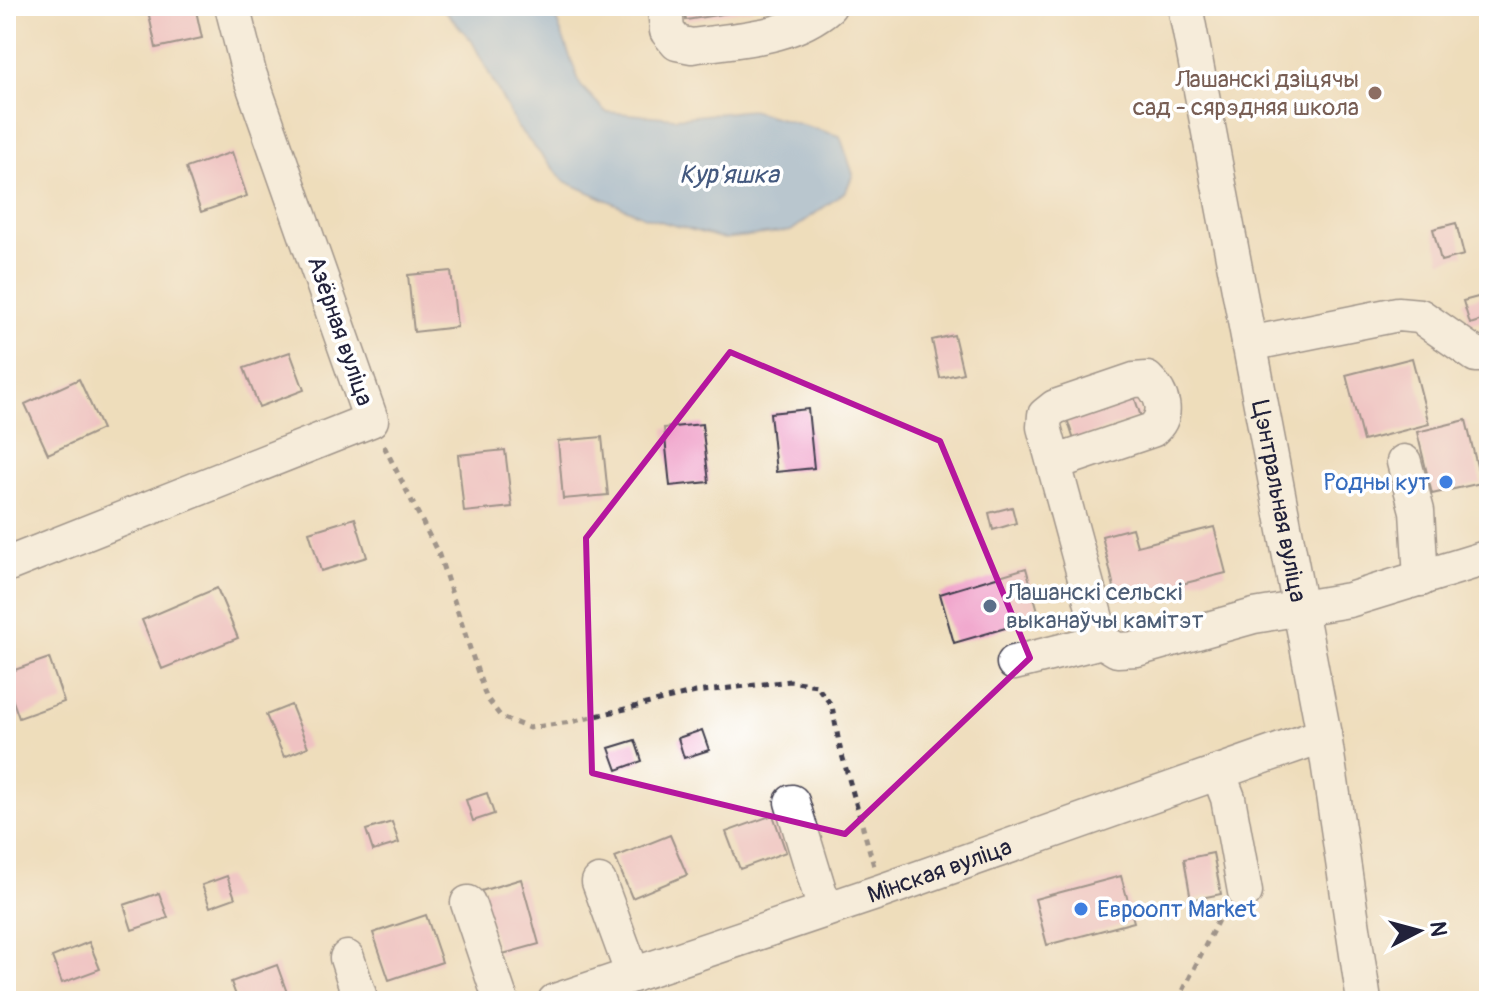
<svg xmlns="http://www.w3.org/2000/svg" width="1495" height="1007" font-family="Pangolin,sans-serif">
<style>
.water{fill:#78ace5;stroke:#4d6790;stroke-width:2}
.building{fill:#f0a3ca}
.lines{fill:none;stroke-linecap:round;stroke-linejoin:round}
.minor-casing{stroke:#413e4e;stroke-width:37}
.path{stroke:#413e4e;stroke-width:5;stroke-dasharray:6 6;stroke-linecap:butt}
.minor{stroke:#fff;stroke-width:34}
.marked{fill:none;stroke:#b5179e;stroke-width:6;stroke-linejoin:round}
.education-dot{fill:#8d6e63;stroke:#fff;stroke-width:3}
.shop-dot{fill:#3f7fe0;stroke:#fff;stroke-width:3}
.service-dot{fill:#5c6f8a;stroke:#fff;stroke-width:3}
.labels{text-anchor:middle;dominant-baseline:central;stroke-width:7;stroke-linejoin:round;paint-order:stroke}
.education-label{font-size:24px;fill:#785e54;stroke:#fff;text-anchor:end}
.street-label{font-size:24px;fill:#22223b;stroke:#fff}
.shop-label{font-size:24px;fill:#366cbe;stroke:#fff;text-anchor:end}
.service-label{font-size:24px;fill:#4e5e75;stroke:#fff;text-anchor:start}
.water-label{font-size:26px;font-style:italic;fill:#44597f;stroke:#fff}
</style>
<rect width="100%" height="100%" fill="#fff"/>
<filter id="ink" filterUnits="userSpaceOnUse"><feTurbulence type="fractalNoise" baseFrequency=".0125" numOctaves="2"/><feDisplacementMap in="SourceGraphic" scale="16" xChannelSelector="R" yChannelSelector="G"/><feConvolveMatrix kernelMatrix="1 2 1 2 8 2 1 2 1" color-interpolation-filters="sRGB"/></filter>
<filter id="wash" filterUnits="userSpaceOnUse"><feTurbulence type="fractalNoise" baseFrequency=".006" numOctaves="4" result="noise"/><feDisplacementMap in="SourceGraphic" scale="32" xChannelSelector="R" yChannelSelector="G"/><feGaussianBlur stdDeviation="1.8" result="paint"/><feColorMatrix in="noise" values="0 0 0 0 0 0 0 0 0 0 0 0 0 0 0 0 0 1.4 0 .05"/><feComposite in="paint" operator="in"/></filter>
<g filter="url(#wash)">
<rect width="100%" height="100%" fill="#edb"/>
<path class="water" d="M441 6H547L555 16 581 86 606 112 675 118 751 110 840 136 853 174 846 191 791 231 724 239 645 217 564 181 517 127 472 41Z"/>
<g id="blocks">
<path class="building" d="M147 6H195L202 38 156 48Z
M684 6H752L753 9 686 20Z
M232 152 247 196 201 212 186 168Z
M1456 223 1464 255 1441 261 1433 229Z
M451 271 457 327 414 332 408 275Z
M1489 294V318L1470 324 1463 301Z
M954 335 963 373 940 378 932 340Z
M290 352 304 390 259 407 244 368Z
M1412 358 1429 424 1363 441 1346 375Z
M79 379 102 429 48 454 25 404Z
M1133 393 1141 417 1074 440 1066 416Z
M808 409 814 468 776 472 770 413Z
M1466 420 1481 483 1432 494 1417 432Z
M702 424 709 482 670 486 664 428Z
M602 437 608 495 563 499 558 441Z
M505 450 512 507 464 512 458 455Z
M1012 507 1016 523 993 530 989 513Z
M355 518 367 557 321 571 309 532Z
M1214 527 1226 573 1117 600 1102 536 1132 528 1137 546Z
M1026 568 1040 618 954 643 940 594Z
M217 588 238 638 162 669 142 620Z
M49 658 64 702 19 718 6 681V673Z
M291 705 308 747 284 757 266 715Z
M702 730 709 750 684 758 678 738Z
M635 740 642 761 617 770 609 748Z
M487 793 494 814 473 821 466 800Z
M773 815 786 852 740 869 726 832Z
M392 822 399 843 373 851 366 830Z
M670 835 687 875 632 898 615 857Z
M1213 853 1221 894 1191 900 1184 859Z
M227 876 235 898 210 907 202 885Z
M1121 876 1134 922 1047 945 1035 899Z
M521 879 539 944 499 955 481 891Z
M159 893 168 918 132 930 124 905Z
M426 915 442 962 389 980 373 933Z
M89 942 100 969 62 983 52 957Z
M277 965 290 1001H238L231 982Z"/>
</g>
</g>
<g filter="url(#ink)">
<use href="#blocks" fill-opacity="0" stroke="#413e4e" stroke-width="2"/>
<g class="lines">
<defs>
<g id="minor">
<path d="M665 6 667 31 677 43 692 46C739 39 791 39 829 6"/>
<path id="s1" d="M1185 6 1324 735 1364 1001"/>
<path d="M1249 344 1398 314 1420 316 1476 355H1489"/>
<path d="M1404 462 1417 511 1421 579"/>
<path d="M1054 463 1152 430C1170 415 1163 394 1147 379L1134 380 1055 407 1045 415 1044 427 1102 641 1117 650 1137 649 1254 616 1349 600 1489 557"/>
<path d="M6 565 371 420 249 73 232 6"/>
<path d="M1014 663 1102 641"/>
<path d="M1218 772 1228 798 1245 892"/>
<path d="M792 802 825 910"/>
<path d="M599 882 633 975"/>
<path d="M468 903 501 1001"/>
<path d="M347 958 361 1001"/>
<path id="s2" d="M555 1001 882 891 1324 735"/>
</g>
</defs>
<use href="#minor" class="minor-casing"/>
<path class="path" d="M384 446 439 555 486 697 501 717 529 728 571 722 696 692 790 681 816 685 832 706 840 748 874 866
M1178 1001 1224 908"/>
<use href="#minor" class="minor"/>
</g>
</g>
<path d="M0 0H1495V1007H0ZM730 352 940 441 1030 658 845 834 592 773 586 538Z" fill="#edb" fill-opacity=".55" fill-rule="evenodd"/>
<path class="marked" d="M730 352 940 441 1030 658 845 834 592 773 586 538Z"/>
<circle class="education-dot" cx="1375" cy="93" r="8"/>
<g class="shop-dot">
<circle cx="1446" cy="482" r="8"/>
<circle cx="1081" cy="909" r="8"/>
</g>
<circle class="service-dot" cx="990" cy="606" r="8"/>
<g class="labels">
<g class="education-label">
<text x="1359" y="79">Лашанскі дзіцячы<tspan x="1359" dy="28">сад - сярэдняя школа</tspan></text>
</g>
<g class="street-label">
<text transform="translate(340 331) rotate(71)">Азёрная вуліца</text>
<text stroke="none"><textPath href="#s1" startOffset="504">Цэнтральная вуліца</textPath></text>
<text stroke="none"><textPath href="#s2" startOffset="406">Мінская вуліца</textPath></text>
</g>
<g class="shop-label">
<text x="1430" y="482">Родны кут</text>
<text x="1097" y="909" text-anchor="start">Евроопт Market</text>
</g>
<g class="service-label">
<text x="1006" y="592">Лашанскі сельскі<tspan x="1006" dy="28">выканаўчы камітэт</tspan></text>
</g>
<g class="water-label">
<text x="729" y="175">Кур'яшка</text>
</g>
</g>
<rect width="1495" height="1007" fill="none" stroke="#fff" stroke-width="32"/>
<g transform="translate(1419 931) rotate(84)" stroke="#ffffff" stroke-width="6" paint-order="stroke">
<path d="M0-6L14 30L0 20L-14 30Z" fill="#22223b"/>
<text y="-12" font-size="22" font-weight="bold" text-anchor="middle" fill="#22223b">N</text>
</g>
</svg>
